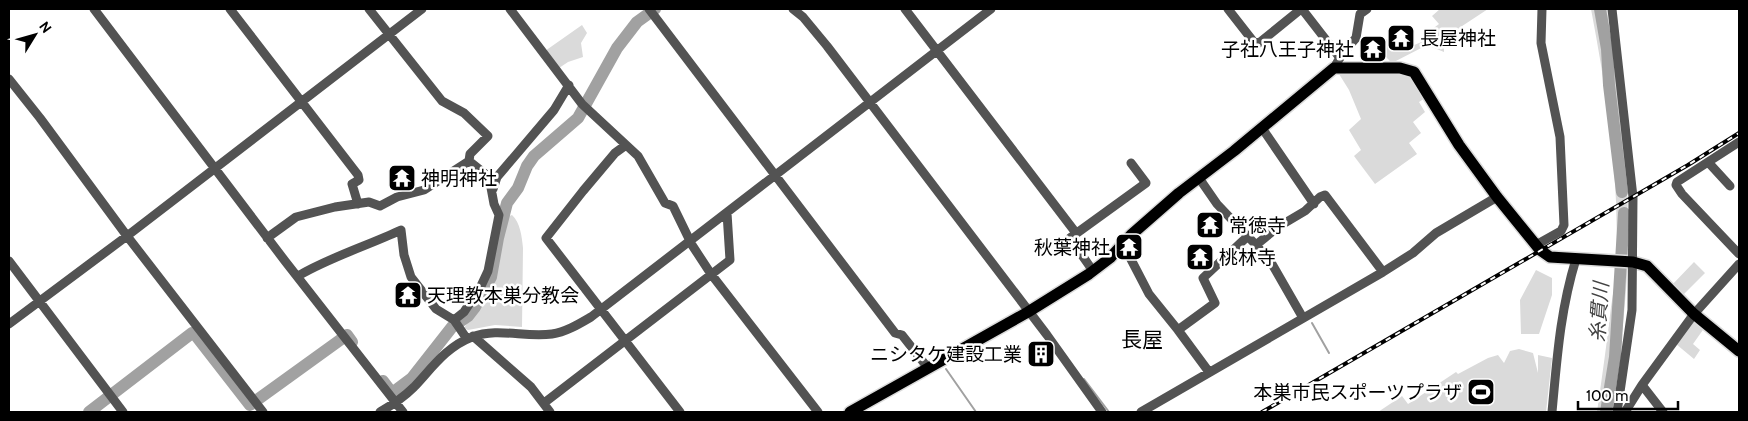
<svg xmlns="http://www.w3.org/2000/svg" width="1748" height="421" font-family="Cabin,'Noto Sans JP',sans-serif">
<style>
.green{fill:#dadada}
.lines{fill:none;stroke-linecap:round;stroke-linejoin:round}
.stream{stroke:#a1a1a1;stroke-width:2}
.river{stroke:#a1a1a1;stroke-width:12}
.major-casing{stroke:#dbdbdb;stroke-width:14}
.minor{stroke:#535353;stroke-width:9}
.major{stroke:#000;stroke-width:11}
.rail-casing{stroke:#000;stroke-width:4}
.rail{stroke:#fff;stroke-width:2;stroke-dasharray:5.5;stroke-linecap:butt}
.labels{text-anchor:middle;dominant-baseline:central;stroke-width:5;stroke-linejoin:round;paint-order:stroke}
.poi-label{font-size:19px;fill:#000;stroke:#fff;text-anchor:start}
.water-label{font-size:20px;font-style:italic;fill:#424242;stroke:#fff}
.quarter-label{font-size:21px;fill:#000;stroke:#fff}
</style>
<rect width="100%" height="100%" fill="#fff"/>
<path class="green" d="M1440 9H1488L1450 34 1444 43V52L1427 45 1392 63 1377 48 1387 39 1402 50 1424 41 1434 34 1431 30 1439 24 1432 16Z
M1591 9H1607C1615 76 1626 144 1628 212 1630 279 1621 346 1612 412H1597C1602 377 1607 342 1611 307 1613 293 1616 279 1616 265 1620 179 1607 93 1591 9Z
M582 25 587 33 581 43 583 57 568 62 559 68 545 51Z
M1355 70 1407 73 1428 96 1419 102 1425 112 1413 122 1421 133 1409 143 1417 154 1375 184 1354 156 1361 150 1349 130 1361 119 1349 90 1339 74Z
M512 215C520 222 522 237 523 248L522 327 495 325 468 330 464 328 477 308 495 273 500 234 507 217Z
M1694 262 1705 273 1682 296 1671 286Z
M1536 270 1552 278V295L1539 334H1521L1520 300Z
M1694 319 1705 327 1693 344 1700 350 1694 359 1676 344Z
M1519 349 1533 353 1538 373V355L1552 358 1546 412H1378L1402 396 1408 404 1456 372 1458 374 1488 358 1498 355 1504 363 1510 351Z"/>
<g class="lines">
<path class="stream" d="M1312 323 1329 353
M946 369 976 412
M1084 379 1109 412"/>
<path class="river" d="M1600 9 1607 49 1609 85 1622 192
M383 381 392 393 412 378 452 327 468 316 475 307 491 277 498 238 507 203 518 188 527 166 534 156 578 118 617 48 637 22 655 9
M89 412 192 333H194L250 405 347 335 352 342
M1606 412 1615 357 1624 213"/>
<defs>
<path id="major" d="M850 412 1028 312 1089 274 1110 258 1131 235 1179 193 1234 151 1334 68H1400L1414 72 1459 145 1497 197 1540 250 1550 257 1633 262 1647 266 1694 314 1739 351"/>
</defs>
<use href="#major" class="major-casing"/>
<path class="minor" d="M94 9 285 261 403 412
M230 9 358 175 359 180 352 184 358 204
M510 9 582 104 638 156 665 203 673 206 692 245 711 274 818 412
M649 9 895 333 902 335 928 368
M793 9 803 17 827 46 1047 335 1102 412
M905 9 1076 233
M1228 9 1253 41 1259 43 1301 9
M1302 9 1340 58
M1612 9 1633 197 1632 310 1617 412
M1334 68 1342 54 1356 38 1360 14 1367 9
M9 79 40 118 127 236 263 412
M1262 128 1314 204
M1739 142 1677 182 1676 185 1682 194 1739 254
M626 145 615 153 583 191 546 238 680 412
M1708 162 1730 186
M1199 178 1217 204 1256 245 1272 264 1303 318
M493 189 497 177 554 110 569 85
M267 238 296 217 335 207 369 202 380 206 397 197 424 190 469 161 470 154 488 136 464 113 442 101 369 9
M1123 244 1149 294 1178 330 1209 372
M1256 245 1278 227 1305 211 1320 197 1325 195 1383 272
M1536 245 1561 231 1564 225 1560 137 1541 43 1542 9
M9 261 123 412
M1093 271 1070 238 1146 183 1131 163
M298 276C330 257 367 246 401 230L404 255 411 277 436 309 454 320 467 339
M454 320 464 312 481 286 488 271 499 215 494 204 489 177 469 161
M9 324 127 236 422 9
M1178 330 1215 303 1203 278 1248 236
M473 336 531 387 550 412
M1642 385 1694 314 1739 264
M544 403 730 260 727 213
M380 412C392 405 404 397 414 387 432 368 446 347 472 337 498 327 525 338 552 334 566 332 579 324 591 317L991 9
M1141 412 1383 272 1413 253 1436 233 1497 197
M1552 412C1557 359 1560 311 1576 259
M1625 412 1642 385 1663 412"/>
<use href="#major" class="major"/>
<defs>
<path id="rail" d="M1262 412 1688 165 1739 133"/>
</defs>
<use href="#rail" class="rail-casing"/>
<use href="#rail" class="rail"/>
</g>
<defs>
<symbol id="temple-square" viewBox="-11 -11 22 22"><rect x="-9" y="-9" width="18" height="18" rx="4" fill="#000" stroke="#fff"/><path d="M0-6L5-2H3V0L6.5 2.5H4V6H1.5V3h-3V6H-4V2.5H-6.5L-3 0V-2H-5Z" fill="#fff"/></symbol>
<symbol id="building-square" viewBox="-11 -11 22 22"><rect x="-9" y="-9" width="18" height="18" rx="4" fill="#000" stroke="#fff"/><path d="M-4-6H4V6H1V3H-1V6H-4ZM-2.5-4.3h1.7v1.8h-1.7ZM.8-4.3h1.7v1.8H.8ZM-2.5-1h1.7V.8h-1.7ZM.8-1h1.7V.8H.8Z" fill="#fff"/></symbol>
<symbol id="stadium-square" viewBox="-11 -11 22 22"><rect x="-9" y="-9" width="18" height="18" rx="4" fill="#000" stroke="#fff"/><path d="M0-5a6.5 5 0 1 0 0 10a6.5 5 0 1 0 0-10ZM-3.5-1.8h7v3.6h-7Z" fill="#fff"/></symbol>
</defs>
<g fill-rule="evenodd">
<use href="#temple-square" x="1385" y="22" width="32" height="32"/>
<use href="#temple-square" x="1357" y="33" width="32" height="32"/>
<use href="#temple-square" x="386" y="162" width="32" height="32"/>
<use href="#temple-square" x="1194" y="209" width="32" height="32"/>
<use href="#temple-square" x="1113" y="231" width="32" height="32"/>
<use href="#temple-square" x="1184" y="241" width="32" height="32"/>
<use href="#temple-square" x="392" y="279" width="32" height="32"/>
<use href="#building-square" x="1025" y="338" width="32" height="32"/>
<use href="#stadium-square" x="1465" y="376" width="32" height="32"/>
</g>
<g class="labels">
<g class="poi-label">
<text x="1420" y="38">長屋神社</text>
<text x="1354" y="49" text-anchor="end">子社八王子神社</text>
<text x="421" y="178">神明神社</text>
<text x="1229" y="225">常徳寺</text>
<text x="1110" y="247" text-anchor="end">秋葉神社</text>
<text x="1219" y="257">桃林寺</text>
<text x="427" y="295">天理教本巣分教会</text>
<text x="1022" y="354" text-anchor="end">ニシタケ建設工業</text>
<text x="1462" y="392" text-anchor="end">本巣市民スポーツプラザ</text>
</g>
<g class="water-label">
<text transform="translate(1599 312) rotate(-86)">糸貫川</text>
</g>
<g class="quarter-label">
<text x="1142" y="339">長屋</text>
</g>
</g>
<rect width="1748" height="421" fill="none" stroke="#000000" stroke-width="20"/>
<g transform="translate(35 35) rotate(53)" stroke="#ffffff" stroke-width="4" paint-order="stroke">
<path d="M0-4L9 19L0 12L-9 19Z" fill="#000000"/>
<text y="-8" font-size="14" font-weight="bold" text-anchor="middle" fill="#000000">N</text>
</g>
<path d="M1578 401v8h100v-8" fill="none" stroke="#000000" stroke-width="2.5"/>
<text x="1586" y="401" font-size="15" fill="#000000" stroke="#ffffff" stroke-width="4" paint-order="stroke">100 m</text>
</svg>
